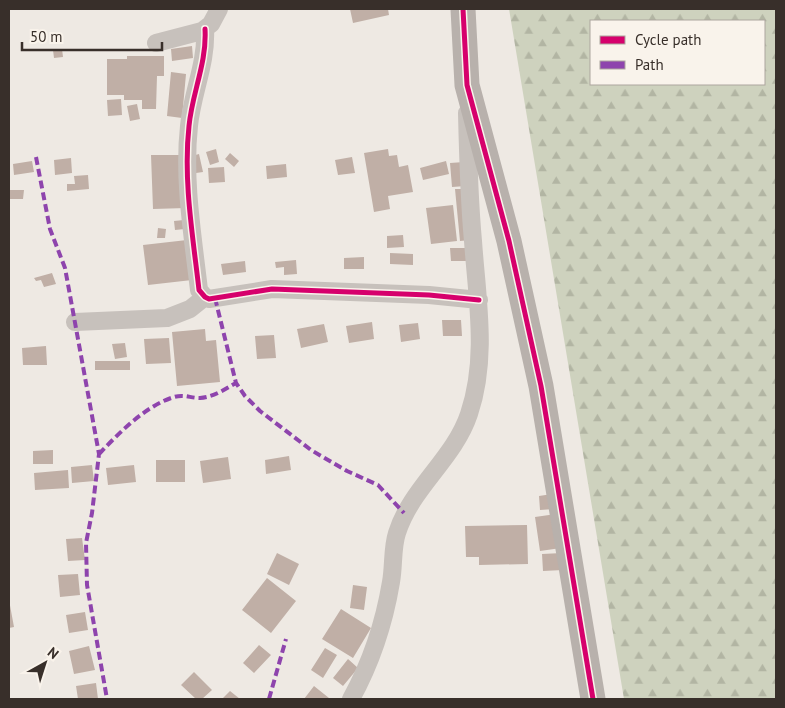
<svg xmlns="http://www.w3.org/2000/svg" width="785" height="708" font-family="'PT Sans',sans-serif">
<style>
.forest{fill:url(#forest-firs);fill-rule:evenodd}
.building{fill:#c0afa6}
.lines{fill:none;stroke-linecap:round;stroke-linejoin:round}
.street{stroke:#c7c1bc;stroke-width:18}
.secondary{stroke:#b8b1ac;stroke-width:25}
.quiet{stroke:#8e44ad;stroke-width:4;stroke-dasharray:8 4;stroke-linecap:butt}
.cycleway-casing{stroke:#f9f3eb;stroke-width:8}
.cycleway{stroke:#d6006c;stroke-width:5}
</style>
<defs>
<pattern id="forest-firs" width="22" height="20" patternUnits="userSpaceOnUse" patternTransform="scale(1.25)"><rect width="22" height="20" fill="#ced2be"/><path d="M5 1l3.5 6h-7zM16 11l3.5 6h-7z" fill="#b2b5a3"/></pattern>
</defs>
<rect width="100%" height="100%" fill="#eee9e3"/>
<path class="forest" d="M509 9H776V699H624ZM591 21H764V84H591Z"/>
<path class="building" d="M350 9H388L389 15 353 23Z
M192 46 193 58 172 61 171 49Z
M62 49 63 57 54 58 53 50Z
M127 56H164V76H157L156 109H142V100H124V95H107V59H127Z
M171 72 186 74 182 118 167 116Z
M121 99 122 115 108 116 107 100Z
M137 104 140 119 130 121 127 106Z
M216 149 219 162 210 165 206 152Z
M388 149 389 156 397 155 399 167 408 165 413 192 388 196 390 209 374 212 364 153Z
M230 153 239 161 234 167 225 159Z
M199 154 203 172 196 173 192 156Z
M151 155H184L186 208 153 209Z
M352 157 355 173 338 175 335 160Z
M71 158 72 173 55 175 54 160Z
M32 161 34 172 14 175 13 164Z
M446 161 449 174 423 180 420 168Z
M464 162 466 186 452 187 450 163Z
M286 164 287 177 267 179 266 166Z
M224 167 225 182 209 183 208 168Z
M88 175 89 189 67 191V184H75L74 176Z
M455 189H465L470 240 460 241Z
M9 190H24L23 199H9Z
M453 205 457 241 431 244 426 208Z
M184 220 185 229 175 230 174 221Z
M158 228 166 229 165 238H157Z
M403 235 404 247 387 248V236Z
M187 240 192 280 148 285 143 245Z
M450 248H466V261H451Z
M390 253 413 254V265L390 264Z
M364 257V269H344V258Z
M296 260 297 274 284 275V267L276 268 275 262Z
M245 261 246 272 223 275 221 264Z
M52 273 56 284 44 287 41 280 36 281 34 278Z
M442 320H461L462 336H443Z
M372 322 374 339 349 343 346 326Z
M418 323 420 339 401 342 399 325Z
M324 324 328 342 301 348 297 329Z
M205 329 206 341 216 340 220 382 177 386 172 332Z
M274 335 276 358 257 359 255 336Z
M169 338 171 363 146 364 144 339Z
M125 343 127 357 115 359 112 344Z
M46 346 47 365H23L22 348Z
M95 361H130V370H95Z
M53 450V464H33V451Z
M289 456 291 470 266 474 265 460Z
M228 457 231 479 203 483 200 461Z
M156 460H185V482H156Z
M92 465 94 481 72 483 71 467Z
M134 465 136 482 108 485 106 468Z
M68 470 69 488 35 490 34 473Z
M552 494 554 509 540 510 539 496Z
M556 514 561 548 540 551 535 517Z
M527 525 528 564 479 565V557H466L465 526Z
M82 538 85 560 68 561 66 539Z
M277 553 299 564 289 585 267 574Z
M562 553 563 570 543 571 542 554Z
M78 574 80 595 60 597 58 575Z
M267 578 296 601 271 633 242 610Z
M353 585 367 587 364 610 350 608Z
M9 600 14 627 9 628Z
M341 609 371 628 353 658 322 639Z
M85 612 88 630 69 633 66 615Z
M259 645 271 655 254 673 243 663Z
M89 646 95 670 74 674 69 651Z
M325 648 337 655 323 678 311 670Z
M348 659 358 668 343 686 333 678Z
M194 672 212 690 202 699H196L181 685Z
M96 683 98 699H78L76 686Z
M314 686 329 698 328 699H304Z
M230 691 240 699H222Z"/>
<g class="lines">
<path class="street" d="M205 29C207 63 192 93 189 126 183 180 193 237 199 290L205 297 209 299 272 289 429 295 479 300
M156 43 202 31 211 24 219 9
M75 322 167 318 190 309 205 297
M351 699C372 661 384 624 391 582 394 566 392 548 397 533 411 488 454 459 469 414 488 358 477 299 473 241 469 198 468 156 467 113"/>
<path class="secondary" d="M463 9 467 85 509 241 541 386 593 699"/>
<path class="quiet" d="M36 157 50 229 65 268 99 454 92 513 86 543 87 585 107 699
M215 298 236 383 245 396 260 411 311 450 347 471 378 485 404 513
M99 454C119 433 145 406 174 397 184 394 190 398 200 398 214 397 225 389 236 383
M269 699 286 639"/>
<defs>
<path id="cycleway" d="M463 9 467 85 509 241 541 386 593 699
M205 29C207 63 192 93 189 126 183 180 193 237 199 290L205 297 209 299 272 289 429 295 479 300"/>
</defs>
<use href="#cycleway" class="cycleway-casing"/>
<use href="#cycleway" class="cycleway"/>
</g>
<rect width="785" height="708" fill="none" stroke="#382f2a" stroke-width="20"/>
<rect x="590" y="20" width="175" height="65" fill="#f9f3eb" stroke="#aca59e"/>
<rect x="600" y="36" width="25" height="8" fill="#d6006c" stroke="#aca59e"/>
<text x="635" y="45" font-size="15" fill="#382f2a">Cycle path</text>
<rect x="600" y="61" width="25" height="8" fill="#8e44ad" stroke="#aca59e"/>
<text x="635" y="70" font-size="15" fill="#382f2a">Path</text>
<g transform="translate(45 663) rotate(39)" stroke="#f9f3eb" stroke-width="4" paint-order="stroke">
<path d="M0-4L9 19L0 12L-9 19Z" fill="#382f2a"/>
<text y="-8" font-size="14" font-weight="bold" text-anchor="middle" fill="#382f2a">N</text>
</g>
<path d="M22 42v8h140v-8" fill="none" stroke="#382f2a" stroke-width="2.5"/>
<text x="30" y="42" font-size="15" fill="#382f2a" stroke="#f9f3eb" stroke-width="4" paint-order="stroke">50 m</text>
</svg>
